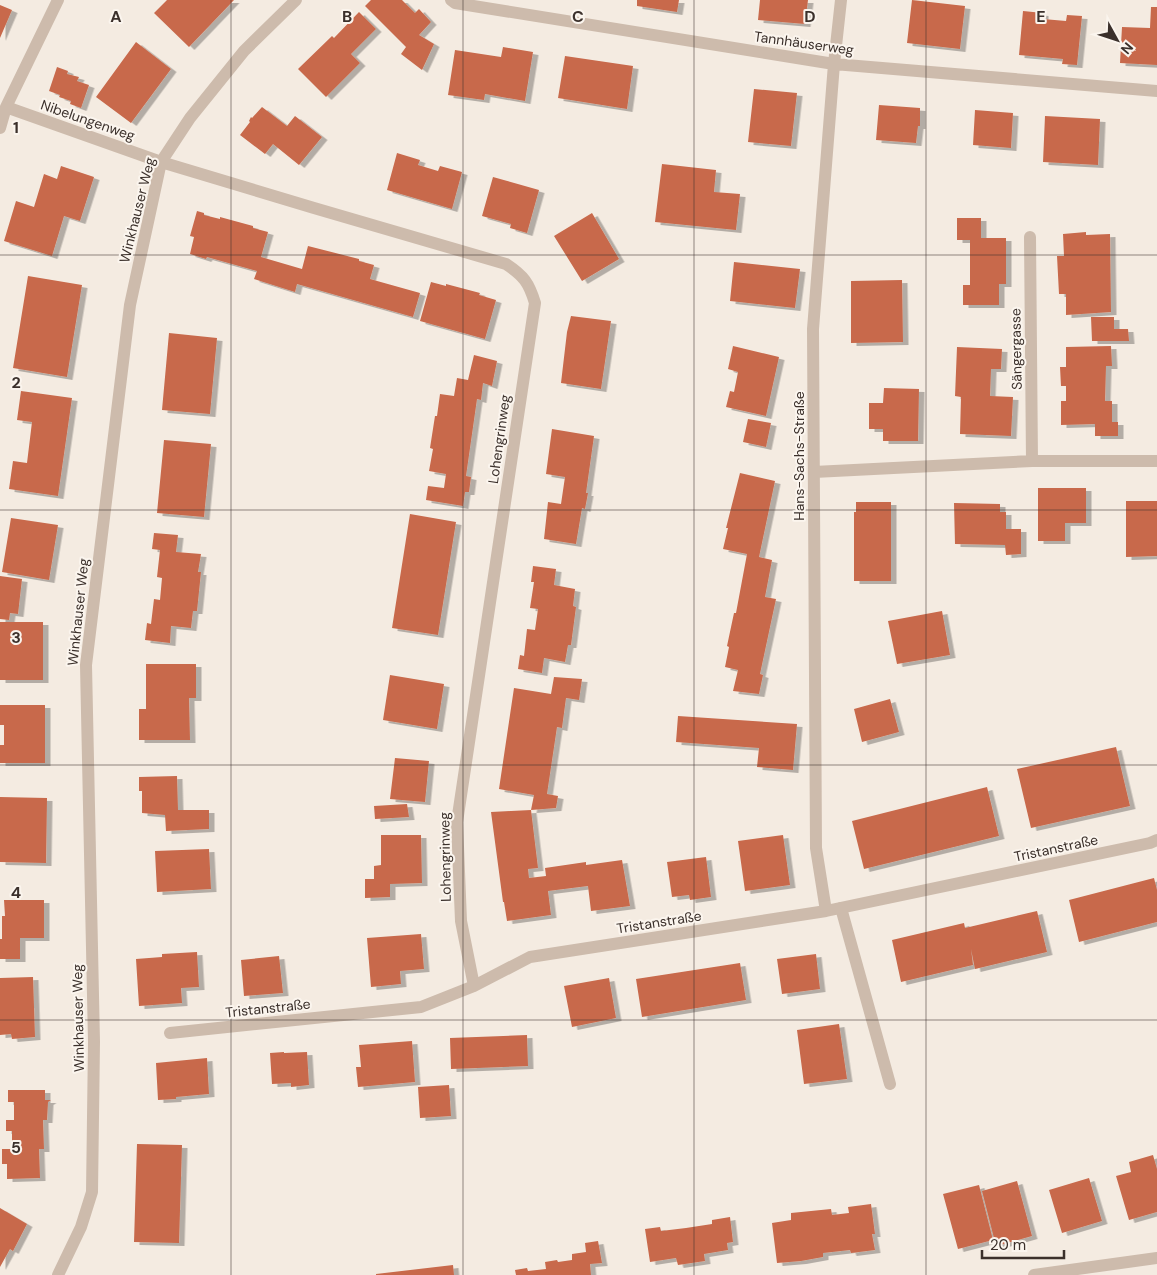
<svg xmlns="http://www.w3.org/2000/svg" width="1157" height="1275" font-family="'DM Sans',sans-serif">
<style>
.building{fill:#c8694b;filter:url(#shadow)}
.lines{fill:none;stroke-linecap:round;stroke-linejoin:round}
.lane{stroke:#cdbbac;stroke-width:12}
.street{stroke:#cdbbac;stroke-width:12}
.grid{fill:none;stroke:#3b302b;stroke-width:1;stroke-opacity:0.55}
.labels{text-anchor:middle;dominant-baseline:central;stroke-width:4;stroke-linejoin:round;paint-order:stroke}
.street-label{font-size:14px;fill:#3b302b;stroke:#fbf5ee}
.grid-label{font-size:16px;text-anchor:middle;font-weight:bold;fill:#3b302b;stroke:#fbf5ee;stroke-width:4;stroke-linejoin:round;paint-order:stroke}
</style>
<defs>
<filter id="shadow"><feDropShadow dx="5.5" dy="3" stdDeviation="0" flood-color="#0004"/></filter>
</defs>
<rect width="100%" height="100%" fill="#f4ebe1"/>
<path class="building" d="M167 0H234L189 47 154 13Z
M371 0H402L415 13 419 9 431 22 419 35 434 44 422 70 401 54 406 47 365 6Z
M637 0H679L677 12 637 6Z
M760 0H808L805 24 758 20Z
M912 0 965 6 960 49 907 43Z
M0 5 12 10 0 38Z
M1151 7H1157V65L1120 63 1122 27 1150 28Z
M1023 11 1043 13V19L1066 21 1067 15 1082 16 1077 65 1062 64 1063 59 1019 55Z
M359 12 376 29 351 54 360 63 326 97 298 69 332 36 334 38Z
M136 42 171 69 131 123 96 97Z
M503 47 533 52 525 101 485 94 484 100 448 95 455 50 501 57Z
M565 56 633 66 627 109 558 98Z
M57 67 68 71 67 74 79 77 77 81 89 85 81 108 70 104 71 101 59 97 60 95 49 91Z
M754 89 797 93 791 146 748 142Z
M879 105 920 108V126H918L916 143 876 140Z
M262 107 287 126 295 116 322 137 299 165 273 144 265 154 240 135 250 122 249 121 251 117 252 118Z
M975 110 1013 113 1011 148 973 145Z
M1045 116 1100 119 1098 165 1043 162Z
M397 153 420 160 418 165 438 171 440 166 462 172 452 209 387 190Z
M662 164 716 170 714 192 740 194 736 230 655 222Z
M61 166 94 177 80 221 64 216 52 256 4 241 16 201 34 207 44 174 57 179Z
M493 177 539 190 527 233 510 228 511 224 482 216Z
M197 211 204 213V215L220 219V217L253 226V228L268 232 261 257 302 269 308 246 359 259V261L374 265 370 279 420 293 413 317 297 284 295 292 254 279 257 271 207 257 206 259 190 254 194 237 190 236Z
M592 213 619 259 582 281 554 236Z
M957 218H981V238H1006V284H999V305H963V285H970V240H957Z
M1086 232V235L1110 234 1111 312 1066 315V294H1059L1057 256H1064L1063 234Z
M734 262 800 269 795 308 730 301Z
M28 276 82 285 67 377 13 368Z
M902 280 903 342 851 343V281Z
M431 282 446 286V284L480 293 479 295 496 300 485 339 420 321Z
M571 316 611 321 601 389 561 383 567 332Z
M1091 317H1114V329H1128L1129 341H1092Z
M169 333 217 338 210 414 162 410Z
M733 346 779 357 766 416 726 407 730 391 734 392 738 372 728 369Z
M1111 346 1112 366H1106L1105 401H1112V422H1118V436H1095V424L1061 425V401H1066V386H1061L1060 367H1066V347Z
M957 347 1002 349 1001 369H991L990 396 1013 397 1011 436 960 434 961 397 955 396Z
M474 355 497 361 492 386 483 383 481 400 477 399 466 476 471 477 469 492H465L463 506 426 500 428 486 444 488 446 474 429 471 433 449 430 448 435 416H437L440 394 454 396 457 378 468 380Z
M884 388 919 389 918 441H883V429H869V403H883Z
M21 391 72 398 58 496 9 489 13 461 27 463 32 422 17 420Z
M748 419 771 423 766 447 743 442Z
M552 429 594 436 586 493H588L585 509 582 508 576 544 544 539 548 502 561 504 565 477 546 474Z
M164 440 211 444 204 517 157 513Z
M740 473 775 481 759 557 772 560 765 597 776 599 760 674 763 675 759 694 733 691 738 670 725 667 729 647 727 646 734 613H736L747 554 723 549 728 528H726Z
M1038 488H1086V523H1065V541H1038Z
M1126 501H1157V556L1126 557Z
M856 502H891V581H854V512H856Z
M954 503 1000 504V512H1006V529H1021V554L1006 555 1005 545 955 544Z
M410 514 456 522 438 635 392 628Z
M11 518 58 525 49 580 2 572Z
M154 533 178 535 176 552 201 554 198 572H201L197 611H193L191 628 171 626 170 643 145 640 147 623 151 624 154 599 160 600 162 578 157 577 160 550 152 549Z
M533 566 556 569 554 585 575 589 573 606 576 607 571 645H568L565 662 544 658 542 673 518 669 520 655 524 656 527 629 535 630 538 609 530 608 534 582H531Z
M0 576 22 579 18 614 10 613 9 620 0 619Z
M942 611 950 655 897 664 888 621Z
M0 622H43V680H0Z
M146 664H196V698H189L190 740H139V709H146Z
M390 675 444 684 437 729 383 720Z
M554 677 582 679 579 700 566 698 562 728 557 727 547 794 558 796 556 808 531 810 534 795 499 789 514 688 551 694Z
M890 699 899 732 862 742 854 709Z
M0 705H45V763H0V745H4V725H0Z
M678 716 797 724 793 770 757 767 759 748 676 742Z
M1116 747 1130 806 1031 828 1017 769Z
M395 758 429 761 425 802 390 799Z
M177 776 178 810H209V829L166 831 165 815 142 813V791H139V777Z
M987 787 999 836 864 869 852 821Z
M0 797 47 798 46 863 0 862Z
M407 804 409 817 375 819 374 806Z
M531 810 538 868 528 869 529 878 546 876 545 868 586 862V865L622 860 630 906 591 911 588 886 548 891 551 915 507 921 504 902H503L491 812Z
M381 835H421L422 883 390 884V897L365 898V879H374V866L381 865Z
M783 835 790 885 745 891 738 841Z
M209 849 211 889 157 892 155 851Z
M706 857 711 897 690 900 689 895 672 897 667 862Z
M1154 878 1157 890V922L1079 942 1069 900Z
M4 900H44V938H20V959H0V939H2V916H5Z
M1037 911 1047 952 975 969 971 949 973 965 901 982 892 940 964 923 965 928Z
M421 934 424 969 400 971 401 984 371 987 367 938Z
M197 952 199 987 181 988 182 1003 139 1006 136 959 162 957V954Z
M816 954 820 989 782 994 777 959Z
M279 956 283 993 244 996 241 960Z
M740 963 746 1000 642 1017 636 979Z
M33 977 35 1037 12 1039 11 1034 0 1035V978Z
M609 978 616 1018 572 1027 564 986Z
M839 1024 847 1079 804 1084 797 1030Z
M527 1035 528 1066 451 1069 450 1038Z
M412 1041 415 1082 358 1087 356 1067H361L359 1045Z
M284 1052V1053L307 1052 309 1085 291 1087V1083L272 1084 270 1053Z
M207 1058 209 1094 176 1097V1099L158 1100 156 1063Z
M449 1085 451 1116 420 1118 418 1087Z
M8 1090H45V1100H51L48 1102 47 1120H43L44 1149H39L40 1178 7 1179V1164H2V1149H12V1131H6V1120H14V1102H8Z
M137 1144 182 1145 179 1243 134 1242Z
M1153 1155 1157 1169V1212L1129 1220 1116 1176 1131 1172 1129 1162Z
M1089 1178 1102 1221 1062 1233 1049 1190Z
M1017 1181 1032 1236 996 1246 982 1191Z
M979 1185 993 1240 958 1249 943 1194Z
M871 1204 875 1234H872L875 1250 851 1253 850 1250 823 1253V1257L801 1261 777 1263 772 1223 791 1220V1213L831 1209 832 1215 849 1213 848 1207Z
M0 1208 27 1224 13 1251 10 1249 0 1267Z
M730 1217 733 1242 727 1243 728 1250 704 1254 705 1261 678 1265 676 1258 650 1262 645 1229 660 1227 661 1231 686 1228 712 1224V1220Z
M598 1241 602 1263 590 1264 591 1275H516L515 1270 527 1268 528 1271 546 1269 545 1262 557 1260 558 1262 572 1260V1254L586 1252 585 1243Z
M453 1265 454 1275H376V1274Z"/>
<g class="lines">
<path class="lane" d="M841 908 890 1084"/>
<path class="street" d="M451 0 455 3 834 64 1157 91
M6 107 161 162 314 208 506 264C524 276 529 283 535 303L457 822 461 921 474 986
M0 128 6 107 58 0
M1030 237 1032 461
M814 472 1032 461H1157
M826 911 816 848 813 329 834 64 841 0
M170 1033 421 1007 474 986 530 957 826 911 1150 843 1157 840
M58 1275 81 1227 92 1192 94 1042 86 665 130 305 161 162 190 118 244 51 296 0
M1034 1275 1157 1258"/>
</g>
<path class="grid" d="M231 0V1275M463 0V1275M694 0V1275M926 0V1275M0 255H1157M0 510H1157M0 765H1157M0 1020H1157"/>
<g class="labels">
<g class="street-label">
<text transform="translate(804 43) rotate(8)">Tannhäuserweg</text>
<text transform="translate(88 120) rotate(19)">Nibelungenweg</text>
<text transform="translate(137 210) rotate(-76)">Winkhauser Weg</text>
<text transform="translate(1016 349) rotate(-91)">Sängergasse</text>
<text transform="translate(499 439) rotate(-82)">Lohengrinweg</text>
<text transform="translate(799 456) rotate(-90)">Hans-Sachs-Straße</text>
<text transform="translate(78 612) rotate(-84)">Winkhauser Weg</text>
<text transform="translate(1056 848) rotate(-12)">Tristanstraße</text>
<text transform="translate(445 857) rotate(-91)">Lohengrinweg</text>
<text transform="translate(659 922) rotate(-9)">Tristanstraße</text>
<text transform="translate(268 1008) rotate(-6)">Tristanstraße</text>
<text transform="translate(78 1018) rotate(-91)">Winkhauser Weg</text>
</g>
</g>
<g class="grid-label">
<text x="116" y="22">A</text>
<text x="347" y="22">B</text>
<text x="578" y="22">C</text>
<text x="810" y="22">D</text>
<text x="1041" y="22">E</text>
<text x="16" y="133">1</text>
<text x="16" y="388">2</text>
<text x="16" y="643">3</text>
<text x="16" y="898">4</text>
<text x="16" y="1153">5</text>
</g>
<g transform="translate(1117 40) rotate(130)" stroke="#fbf5ee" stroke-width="4" paint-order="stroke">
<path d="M0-4L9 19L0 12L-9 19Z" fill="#3b302b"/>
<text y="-8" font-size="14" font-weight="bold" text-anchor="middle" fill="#3b302b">N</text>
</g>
<path d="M982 1250v8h82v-8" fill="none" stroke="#3b302b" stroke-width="2.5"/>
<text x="990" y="1250" font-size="15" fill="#3b302b" stroke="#fbf5ee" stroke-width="4" paint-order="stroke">20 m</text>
</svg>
